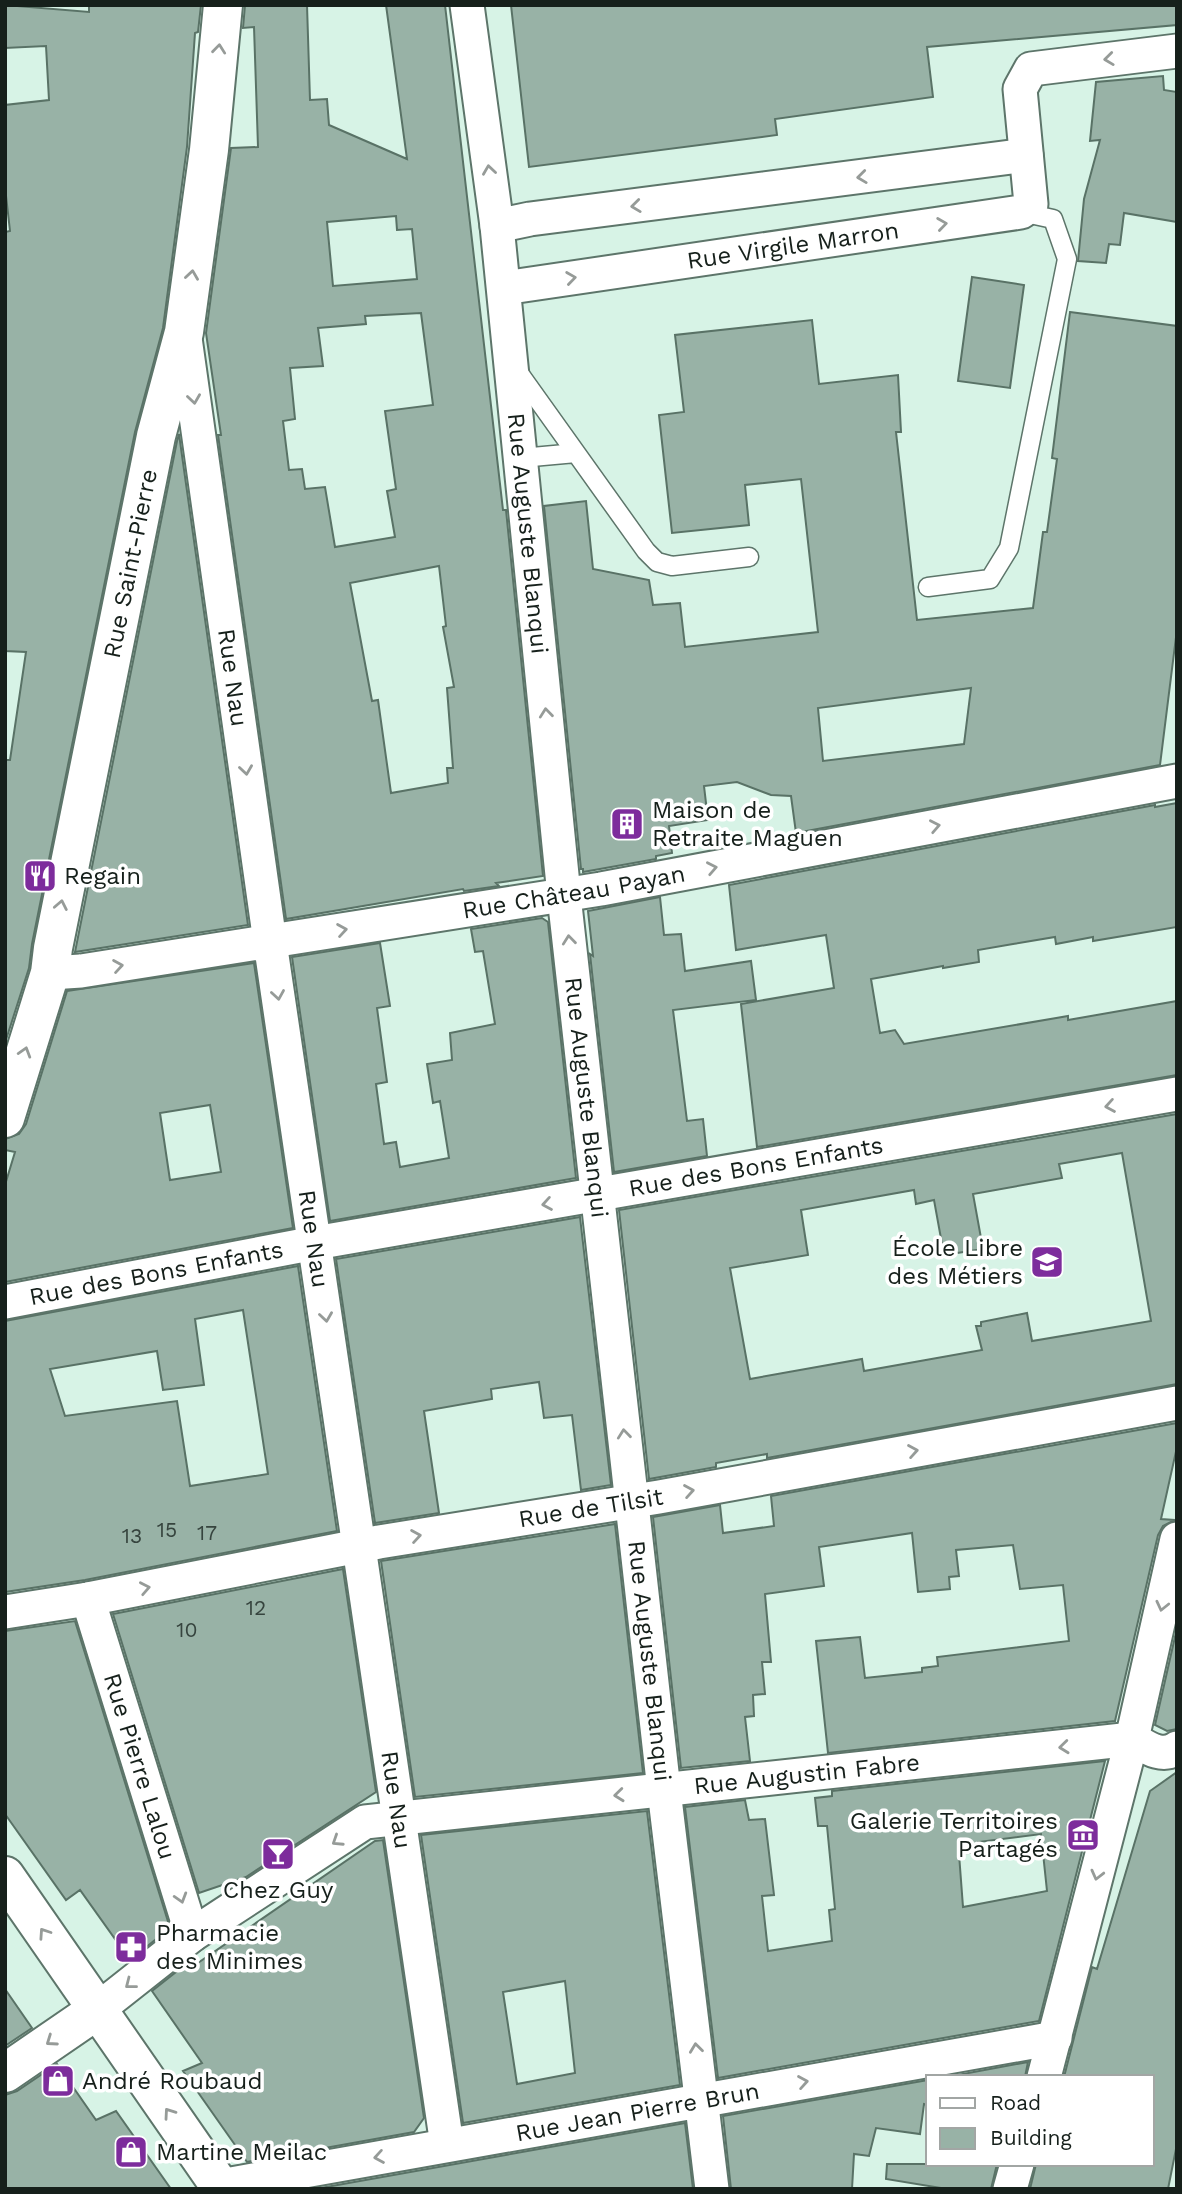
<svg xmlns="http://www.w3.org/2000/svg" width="1182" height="2194" font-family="'Work Sans',sans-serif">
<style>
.building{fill:#98b2a6;stroke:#597266;stroke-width:2;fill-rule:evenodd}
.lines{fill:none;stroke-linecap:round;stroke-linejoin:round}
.service-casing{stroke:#5d756a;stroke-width:21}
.minor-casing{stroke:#5d756a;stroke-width:37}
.tertiary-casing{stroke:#5d756a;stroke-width:42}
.service{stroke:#fff;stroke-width:18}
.minor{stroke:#fff;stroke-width:33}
.tertiary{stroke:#fff;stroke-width:38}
.oneway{stroke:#969b98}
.labels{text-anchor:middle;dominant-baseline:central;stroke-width:7;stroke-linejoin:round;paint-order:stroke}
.number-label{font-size:21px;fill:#36443e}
.street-label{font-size:24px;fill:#16201b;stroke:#fff}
.poi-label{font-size:24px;fill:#16201b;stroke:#fff;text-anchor:start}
</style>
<rect width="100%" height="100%" fill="#d7f3e6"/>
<path class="building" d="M5 5 89 12V5H201L198 32 195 33 187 147 163 328 135 432 32 944 29 968 5 1043V760H10L26 652 5 651V232L10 231 5 187V105L49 100 46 46 5 48Z
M245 5H307L310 100 327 99 329 125 407 159 386 5H445L503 510H506L543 876 496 883 499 886 464 891 463 889 286 919 218 435H221L206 333 231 148 258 147 254 27 243 28ZM396 216 397 230 412 229 417 279 333 286 327 222ZM421 313 433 405 385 411 396 489 387 491 395 537 335 547 325 487 305 489 302 469 289 470 283 421 295 419 290 368 323 366 318 328 366 324 365 316ZM439 566 446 626 443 627 454 687 447 688 453 768H447L448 783 391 793 378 700 372 701 350 583Z
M511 5H1177V25L927 47 933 97 775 119 777 135 529 167Z
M1163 76 1164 90 1177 92V222L1124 213 1120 245 1109 244 1106 263 1078 261 1084 199 1100 140 1090 141 1096 82Z
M972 277 1024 285 1010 388 958 381Z
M1070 312 1177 326V629L1160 765 796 833 791 796 771 795 737 782 704 786 708 820 669 826 672 853 656 856V859L583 872V869H581L544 506 586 501 593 569 649 580 653 605 680 603 685 647 818 632 801 479 745 485 749 525 672 533 659 415 684 412 675 335 812 320 819 384 898 375 901 432H896L917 620 1033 608 1043 532H1047L1057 459 1052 458ZM971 688 964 744 823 761 818 708Z
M179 434 248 925 75 952 177 441Z
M1177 803V927L1093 941V937L1056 944 1055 937 1013 944 978 950 979 962 943 968V966L871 979 880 1033 895 1030 904 1044 1068 1016V1020L1177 1001V1075L757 1147 741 1004 834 988 826 935 736 950 729 885 1155 805V807Z
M660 897 664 935 681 934 685 971 751 961 756 1000 673 1010 687 1121 703 1119 707 1156 614 1172 590 954 593 956 588 911Z
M542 918 548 922 576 1178 330 1221 292 957 380 943 390 1006 377 1008 387 1082 376 1084 384 1144 396 1142 400 1167 449 1158 440 1101 433 1103 427 1064 452 1060 450 1033 495 1024 483 951 475 952 471 929Z
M254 963 293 1228 5 1282V1185L15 1152 5 1150V1139L19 1134 26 1124 67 991ZM210 1105 221 1172 170 1180 160 1113Z
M1177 1114V1384L767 1458V1454L716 1463V1467L649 1479 619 1210ZM1122 1153 1151 1321 1032 1341 1027 1313 981 1322V1326H976L982 1350 864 1371 862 1359 750 1379 730 1268 808 1255 801 1210 914 1190 916 1204 934 1200 944 1255 983 1249 973 1194 1062 1178 1059 1164Z
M580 1217 611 1485 581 1490 572 1415 544 1418 539 1382 491 1389 492 1399 424 1411 439 1513 375 1523 336 1259Z
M298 1266 337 1531 85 1580 5 1592V1321ZM243 1310 268 1474 190 1486 177 1401 65 1416 50 1369 157 1351 163 1390 204 1385 195 1319Z
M1177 1423V1447L1161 1519 1175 1520 1163 1526 1158 1535 1115 1721 828 1753 816 1641 860 1637 865 1678 922 1672V1668L938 1666 937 1657 1069 1641 1063 1585 1020 1589 1013 1545 956 1550 959 1576 949 1577 950 1589 918 1592 912 1533 819 1547 824 1586 765 1594 771 1662H762L765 1694 753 1695 754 1716 745 1717 750 1761 681 1768 653 1517 720 1505 723 1533 774 1526 771 1496Z
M615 1524 643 1773 415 1797 381 1561Z
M343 1569 376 1792 246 1877 199 1893 113 1614Z
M75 1621 170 1928 130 1960 80 1890 66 1900 5 1814V1631Z
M1177 1628V1729L1167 1731 1155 1725Z
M1105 1761 1039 2021 718 2078 685 1807 745 1800 749 1820 765 1819 774 1895 762 1896 768 1951 832 1941 829 1910 835 1909 827 1826H818L815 1798 832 1796V1791ZM1041 1834 1047 1891 963 1907 959 1854 979 1852 978 1842Z
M1177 1772V2144L1168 2189H1030L1036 2164H1152V2077H1064L1092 1967 1097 1969 1150 1791Z
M647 1811 680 2085 463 2123 421 1835ZM565 1981 575 2073 517 2084 503 1992Z
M383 1840 424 2118 414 2132 247 2162 183 2071 202 2063 152 1991 190 1961 192 1967 375 1841Z
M5 1989 32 2028 5 2046Z
M1028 2062 1025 2077H947Z
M57 2064 96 2120 116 2111 171 2189H5V2095L17 2091Z
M928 2080V2105L924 2104 920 2134 876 2128 869 2156 854 2154 852 2189H731L723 2116Z
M685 2123 693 2189H315Z
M887 2164H997L991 2189H947L886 2179Z"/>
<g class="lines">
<defs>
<path id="service" d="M516 369 646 551 657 562 672 566 749 557
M521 458 576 453
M928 587 990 579 1009 548 1067 259 1053 219 1021 212"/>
<g id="minor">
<path id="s1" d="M467 5 497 226 565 905 664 1790 712 2189"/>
<path d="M497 226 530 219 1026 155"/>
<path id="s2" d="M504 288 1021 212 1031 204 1020 89 1031 69 1177 51"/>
<path id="s3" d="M185 338 270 942 447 2145"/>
<path id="s4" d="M50 973 81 971 601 889 1177 781"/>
<path id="s5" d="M5 1302 315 1243 1177 1094"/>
<path id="s6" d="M88 1599 192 1935"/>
<path id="s7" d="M5 1612 88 1599 379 1542 659 1497 1177 1403"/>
<path id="s8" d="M97 2010 192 1935 365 1822 1132 1739C1146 1747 1162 1759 1177 1748"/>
<path d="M1044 2077 1132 1739 1177 1539"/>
<path id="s9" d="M220 2186 1055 2038"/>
<path d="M1010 2189 1017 2164"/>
</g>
<g id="tertiary">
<path id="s10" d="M5 1118 50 973 53 948 156 436 184 332 209 150 223 5"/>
<path d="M5 1876 222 2189"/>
<path d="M5 2073 97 2010"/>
</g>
</defs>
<use href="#service" class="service-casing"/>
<use href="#minor" class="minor-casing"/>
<use href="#tertiary" class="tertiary-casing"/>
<use href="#service" class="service"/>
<use href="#minor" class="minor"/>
<use href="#tertiary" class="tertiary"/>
</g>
<defs><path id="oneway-chevron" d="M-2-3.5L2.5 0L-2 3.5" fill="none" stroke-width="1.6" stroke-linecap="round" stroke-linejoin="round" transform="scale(1.75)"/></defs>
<g class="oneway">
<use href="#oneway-chevron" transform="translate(219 49) rotate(-84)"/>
<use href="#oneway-chevron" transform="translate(1109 59) rotate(173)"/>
<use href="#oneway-chevron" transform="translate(489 170) rotate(-98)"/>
<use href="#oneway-chevron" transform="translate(862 177) rotate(173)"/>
<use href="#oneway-chevron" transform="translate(636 206) rotate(173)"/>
<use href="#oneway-chevron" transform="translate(942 224) rotate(-8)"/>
<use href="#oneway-chevron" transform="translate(192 275) rotate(-82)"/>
<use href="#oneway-chevron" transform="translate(571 278) rotate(-8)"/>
<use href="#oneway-chevron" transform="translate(194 399) rotate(82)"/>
<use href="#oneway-chevron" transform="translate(546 713) rotate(-96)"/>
<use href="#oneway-chevron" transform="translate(246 770) rotate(82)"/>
<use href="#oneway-chevron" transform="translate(935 826) rotate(-11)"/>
<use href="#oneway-chevron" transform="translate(712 868) rotate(-11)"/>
<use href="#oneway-chevron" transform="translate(61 905) rotate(-79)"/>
<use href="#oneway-chevron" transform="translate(342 930) rotate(-9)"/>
<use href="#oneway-chevron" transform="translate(569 940) rotate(-96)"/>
<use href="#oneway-chevron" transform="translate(118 966) rotate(-9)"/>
<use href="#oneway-chevron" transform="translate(278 995) rotate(81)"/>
<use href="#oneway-chevron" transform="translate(25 1052) rotate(-73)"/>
<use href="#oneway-chevron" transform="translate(1110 1106) rotate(170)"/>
<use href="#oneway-chevron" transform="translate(547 1204) rotate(170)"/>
<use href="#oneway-chevron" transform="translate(326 1317) rotate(82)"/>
<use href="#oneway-chevron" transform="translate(624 1434) rotate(-96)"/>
<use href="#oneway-chevron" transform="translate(913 1451) rotate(-10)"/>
<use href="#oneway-chevron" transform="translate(689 1491) rotate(-10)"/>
<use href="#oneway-chevron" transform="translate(416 1536) rotate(-9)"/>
<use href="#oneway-chevron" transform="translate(145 1588) rotate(-11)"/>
<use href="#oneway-chevron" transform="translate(1162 1606) rotate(103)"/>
<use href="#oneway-chevron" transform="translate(1064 1747) rotate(174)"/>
<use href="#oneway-chevron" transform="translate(619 1795) rotate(174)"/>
<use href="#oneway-chevron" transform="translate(337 1841) rotate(147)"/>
<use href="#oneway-chevron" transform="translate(1097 1875) rotate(104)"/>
<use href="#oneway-chevron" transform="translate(181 1898) rotate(73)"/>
<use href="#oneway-chevron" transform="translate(44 1933) rotate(-124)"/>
<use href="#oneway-chevron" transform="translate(130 1984) rotate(142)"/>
<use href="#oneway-chevron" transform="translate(51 2041) rotate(145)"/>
<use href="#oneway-chevron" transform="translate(696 2048) rotate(-97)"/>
<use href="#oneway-chevron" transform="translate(803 2082) rotate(-10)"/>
<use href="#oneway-chevron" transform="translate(169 2113) rotate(-125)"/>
<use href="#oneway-chevron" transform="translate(379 2157) rotate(170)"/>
</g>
<defs>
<symbol id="building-square" viewBox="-11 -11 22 22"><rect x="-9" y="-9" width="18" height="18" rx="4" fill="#7d2c9c" stroke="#fff"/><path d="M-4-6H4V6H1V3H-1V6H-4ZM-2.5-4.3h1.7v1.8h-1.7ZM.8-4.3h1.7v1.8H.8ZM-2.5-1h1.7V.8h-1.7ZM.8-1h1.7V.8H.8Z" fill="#fff"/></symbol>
<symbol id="restaurant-square" viewBox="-11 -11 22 22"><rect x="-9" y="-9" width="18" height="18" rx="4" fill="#7d2c9c" stroke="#fff"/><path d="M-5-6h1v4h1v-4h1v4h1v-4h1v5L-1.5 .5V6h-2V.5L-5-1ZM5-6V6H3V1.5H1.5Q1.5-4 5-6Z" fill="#fff"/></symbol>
<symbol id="school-square" viewBox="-11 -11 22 22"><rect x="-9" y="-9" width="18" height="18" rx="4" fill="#7d2c9c" stroke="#fff"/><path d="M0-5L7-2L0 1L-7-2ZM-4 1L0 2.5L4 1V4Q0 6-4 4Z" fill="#fff"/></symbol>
<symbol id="museum-square" viewBox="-11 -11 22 22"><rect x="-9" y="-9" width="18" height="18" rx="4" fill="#7d2c9c" stroke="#fff"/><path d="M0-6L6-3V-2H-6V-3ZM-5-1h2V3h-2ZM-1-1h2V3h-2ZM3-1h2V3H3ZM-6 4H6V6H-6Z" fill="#fff"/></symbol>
<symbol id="bar-square" viewBox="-11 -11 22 22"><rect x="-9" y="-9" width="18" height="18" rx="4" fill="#7d2c9c" stroke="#fff"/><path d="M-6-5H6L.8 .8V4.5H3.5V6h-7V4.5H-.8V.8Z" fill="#fff"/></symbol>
<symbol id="pharmacy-square" viewBox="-11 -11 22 22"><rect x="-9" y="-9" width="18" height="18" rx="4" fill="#7d2c9c" stroke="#fff"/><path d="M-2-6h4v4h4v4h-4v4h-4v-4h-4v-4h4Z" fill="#fff"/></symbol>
<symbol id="shop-square" viewBox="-11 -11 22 22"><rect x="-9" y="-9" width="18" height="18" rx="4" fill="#7d2c9c" stroke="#fff"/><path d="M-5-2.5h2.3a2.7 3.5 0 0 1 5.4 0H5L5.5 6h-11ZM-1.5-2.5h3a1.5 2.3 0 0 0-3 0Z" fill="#fff"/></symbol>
</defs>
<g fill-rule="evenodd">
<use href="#building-square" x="608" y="805" width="38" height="38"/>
<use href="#restaurant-square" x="21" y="857" width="38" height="38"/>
<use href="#school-square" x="1028" y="1243" width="38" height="38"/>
<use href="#museum-square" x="1064" y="1816" width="38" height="38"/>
<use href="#bar-square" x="259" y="1835" width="38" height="38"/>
<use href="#pharmacy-square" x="112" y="1928" width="38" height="38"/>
<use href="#shop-square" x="39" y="2062" width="38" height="38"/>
<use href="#shop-square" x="112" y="2133" width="38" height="38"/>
</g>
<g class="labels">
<g class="number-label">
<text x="167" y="1529">15</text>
<text x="207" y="1532">17</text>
<text x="132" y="1535">13</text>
<text x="256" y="1607">12</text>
<text x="187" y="1629">10</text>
</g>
<g class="street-label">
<text stroke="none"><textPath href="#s2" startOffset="292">Rue Virgile Marron</textPath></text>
<text stroke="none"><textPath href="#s1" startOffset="532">Rue Auguste Blanqui</textPath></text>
<text stroke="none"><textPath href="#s10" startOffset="569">Rue Saint-Pierre</textPath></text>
<text stroke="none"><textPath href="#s3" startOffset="343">Rue Nau</textPath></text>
<text stroke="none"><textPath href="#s4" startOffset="530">Rue Château Payan</textPath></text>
<text stroke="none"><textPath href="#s1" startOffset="1099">Rue Auguste Blanqui</textPath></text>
<text stroke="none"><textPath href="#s5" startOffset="763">Rue des Bons Enfants</textPath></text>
<text stroke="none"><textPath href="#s3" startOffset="910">Rue Nau</textPath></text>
<text stroke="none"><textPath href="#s5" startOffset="154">Rue des Bons Enfants</textPath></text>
<text stroke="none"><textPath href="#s7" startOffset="595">Rue de Tilsit</textPath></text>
<text stroke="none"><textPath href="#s1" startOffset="1666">Rue Auguste Blanqui</textPath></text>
<text stroke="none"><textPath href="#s6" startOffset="175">Rue Pierre Lalou</textPath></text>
<text stroke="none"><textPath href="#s8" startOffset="772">Rue Augustin Fabre</textPath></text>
<text stroke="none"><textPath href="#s3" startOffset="1477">Rue Nau</textPath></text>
<text stroke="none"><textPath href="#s9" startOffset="424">Rue Jean Pierre Brun</textPath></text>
</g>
<g class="poi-label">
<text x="652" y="810">Maison de<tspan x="652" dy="28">Retraite Maguen</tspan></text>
<text x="64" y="876">Regain</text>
<text x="1023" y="1248" text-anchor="end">École Libre<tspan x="1023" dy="28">des Métiers</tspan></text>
<text x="1058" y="1821" text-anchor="end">Galerie Territoires<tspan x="1058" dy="28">Partagés</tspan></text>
<text x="278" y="1890" text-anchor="middle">Chez Guy</text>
<text x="156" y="1933">Pharmacie<tspan x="156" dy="28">des Minimes</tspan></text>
<text x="82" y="2081">André Roubaud</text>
<text x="156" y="2152">Martine Meilac</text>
</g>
</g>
<rect width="1182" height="2194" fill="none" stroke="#16201b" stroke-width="14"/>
<rect x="926" y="2075" width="228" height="91" fill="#ffffff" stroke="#a2a6a4" stroke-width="2"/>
<rect x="940" y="2098" width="35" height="10" fill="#ffffff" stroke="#a2a6a4" stroke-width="2"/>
<text x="990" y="2110" font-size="21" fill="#16201b">Road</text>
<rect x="940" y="2128" width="35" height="21" fill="#98b2a6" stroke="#a2a6a4" stroke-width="2"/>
<text x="990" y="2145" font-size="21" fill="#16201b">Building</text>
</svg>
